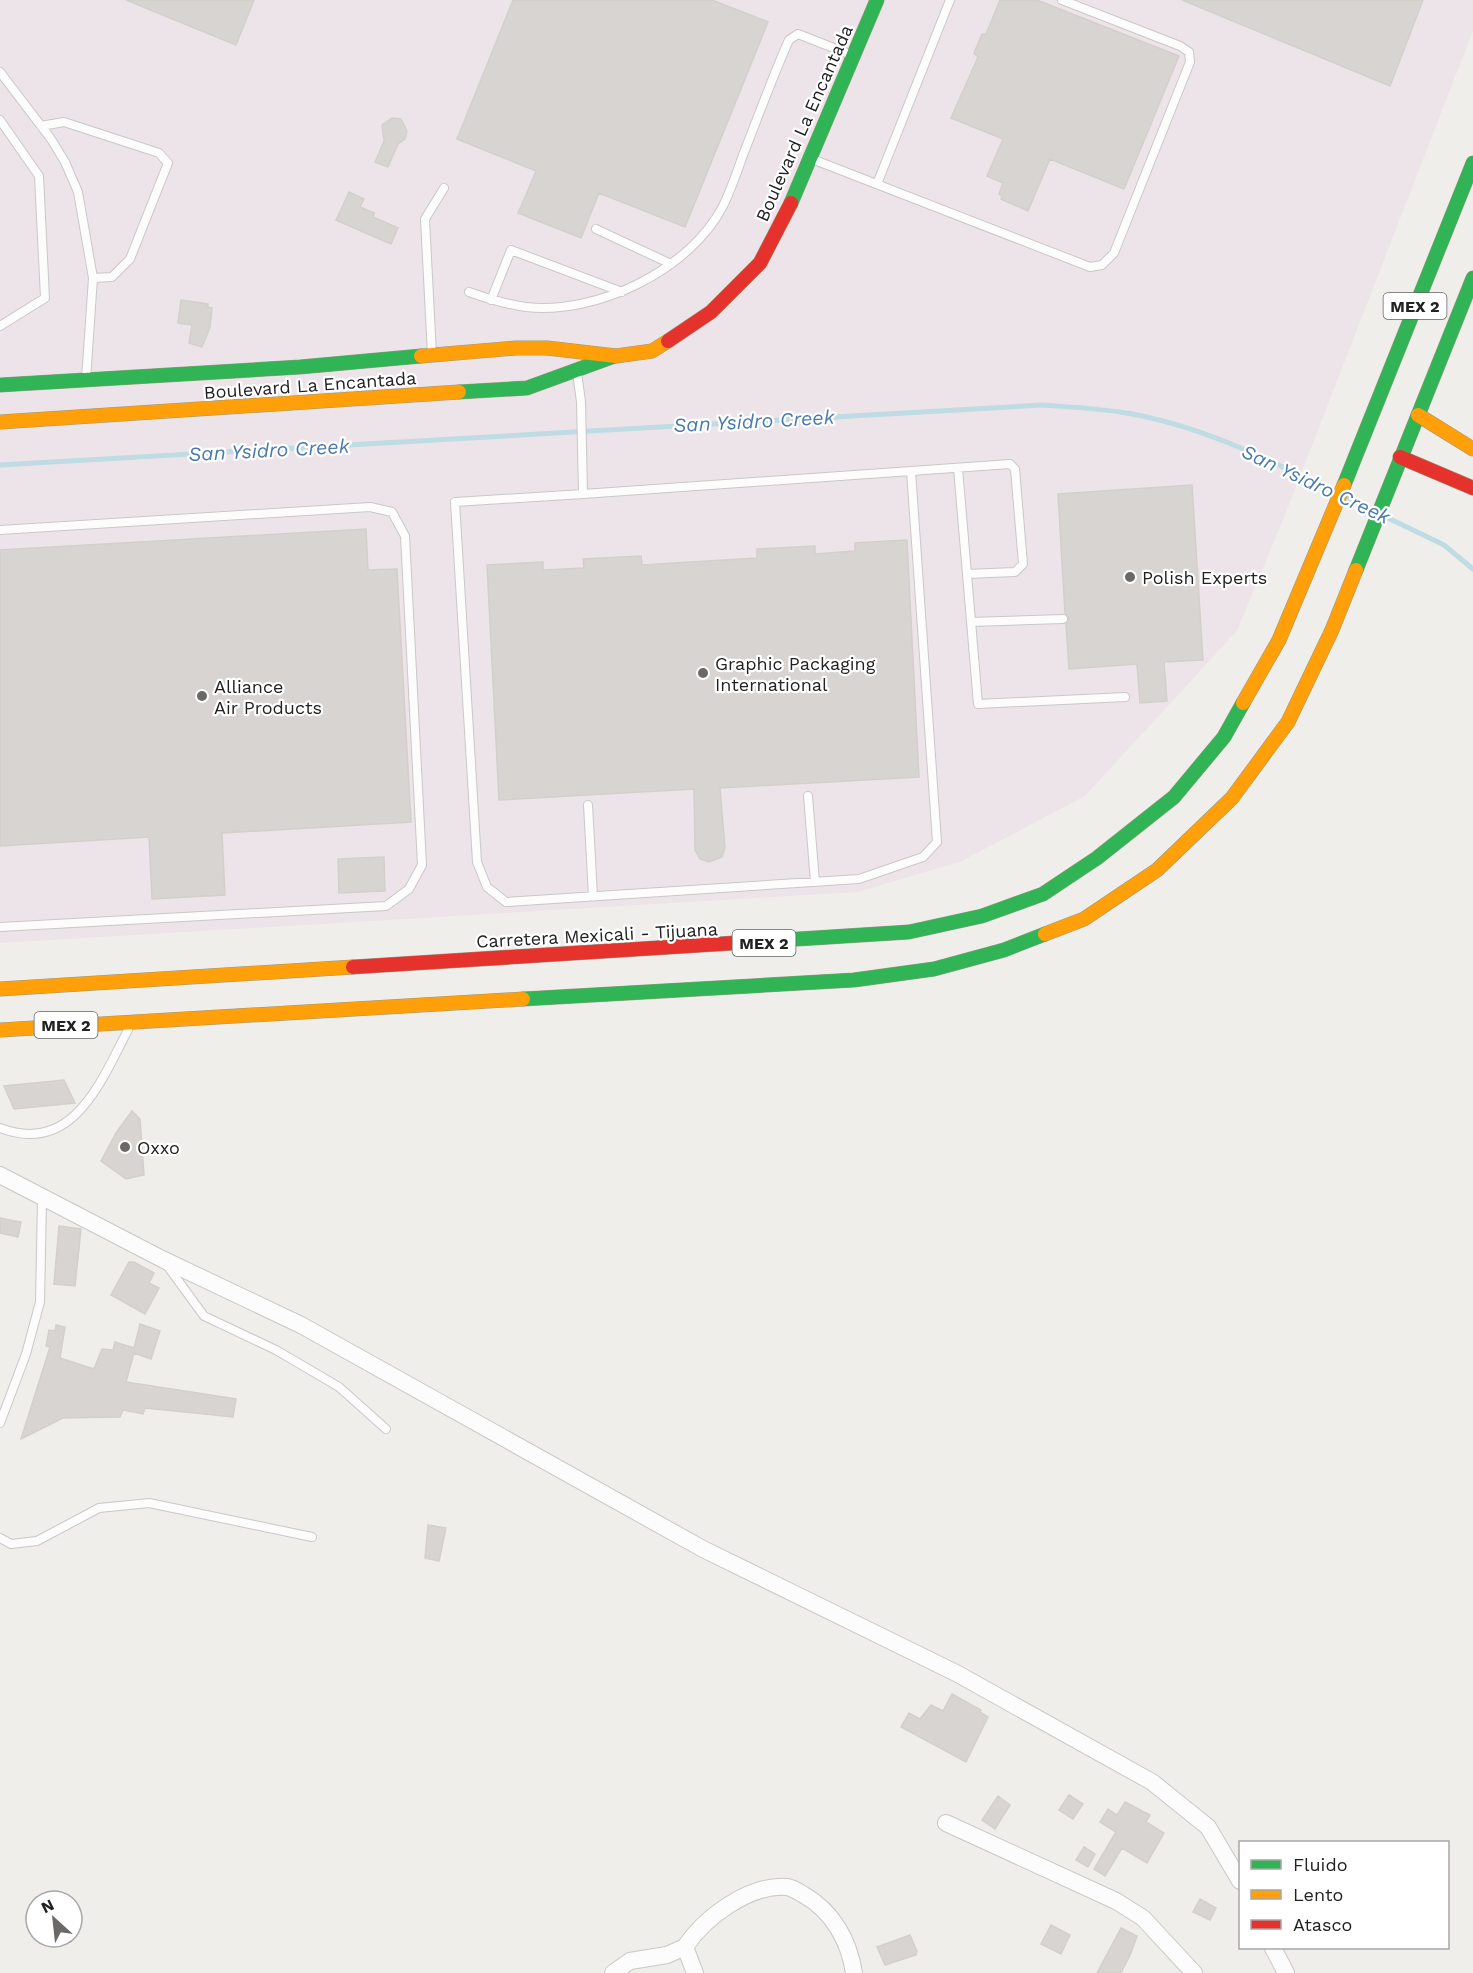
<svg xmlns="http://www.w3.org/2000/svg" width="1473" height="1973" font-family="'Work Sans',sans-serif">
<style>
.industrial{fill:#ede4e9}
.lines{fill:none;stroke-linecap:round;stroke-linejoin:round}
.stream{stroke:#bfdbe3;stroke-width:5}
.building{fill:#d7d4d2;stroke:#d3d0cc;stroke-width:1.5}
.lane-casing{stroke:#c9c8c7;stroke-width:10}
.street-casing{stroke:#c9c8c7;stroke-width:18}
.fast-casing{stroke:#999a82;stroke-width:15}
.slow-casing{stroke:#999a82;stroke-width:15}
.jam-casing{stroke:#999a82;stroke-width:15}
.lane{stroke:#fdfcfc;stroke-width:8}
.street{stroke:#fdfcfc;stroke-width:16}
.fast{stroke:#30b455;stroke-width:14}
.slow{stroke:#ff9f0a;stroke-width:14}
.jam{stroke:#e5322d;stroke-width:14}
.poi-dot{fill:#6a6968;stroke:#fff;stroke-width:2}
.labels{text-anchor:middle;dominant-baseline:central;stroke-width:4.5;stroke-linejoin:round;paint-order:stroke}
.shield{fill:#fff;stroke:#646464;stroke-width:1.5}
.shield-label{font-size:16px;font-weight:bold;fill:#222}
.street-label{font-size:18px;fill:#222;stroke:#fff}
.poi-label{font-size:18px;fill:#222;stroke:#fff;text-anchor:start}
.water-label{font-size:20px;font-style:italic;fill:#4a7aab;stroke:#fff}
</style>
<rect width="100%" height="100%" fill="#f0eeeb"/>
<path class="industrial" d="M0 0H1473V31L1287 510 1237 631 1085 796 962 861 858 892 0 943Z"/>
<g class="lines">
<path class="stream" d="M0 465 1042 405C1068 407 1094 408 1120 412 1194 423 1264 457 1331 490
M1347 498 1371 510
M1388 518 1444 545 1473 569"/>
</g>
<path class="building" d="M126 0H254L236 45Z
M513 0H712L768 22 685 227 599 193 581 238 518 213 536 171 457 139Z
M1000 0H1037L1179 56 1124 189 1050 159 1028 211 1001 199 1002 196 999 194 1003 183 987 176 1003 139 951 118 978 57 974 53 982 34H986Z
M1182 0H1423L1390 86Z
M392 118 401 119 407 131 405 139 398 144 388 167 375 162 384 141 382 125Z
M349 192 364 199 360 207 374 213 373 217 398 228 391 244 336 220Z
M181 300 208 304V307L212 308 210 327 202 347 189 343 192 325 178 323Z
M1192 485 1203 660 1164 662 1167 701 1140 703 1137 664 1069 669 1066 624 1069 618 1065 613 1058 494Z
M366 529 368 570 397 569 411 822 222 833 225 895 152 899 149 837 0 846V550Z
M907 540 919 777 720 788 725 848 722 857 709 862 700 859 695 850 694 789 499 800 487 565 543 562V570L584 568 583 559 641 556 642 565 757 558V549L815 546V554L855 551V543Z
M384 857 385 891 339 893 338 859Z
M64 1080 75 1103 14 1109 4 1086Z
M132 1111 140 1119 144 1175 126 1179 101 1161 116 1133Z
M0 1218 21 1222 18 1237 0 1233Z
M59 1226 81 1229 75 1286 54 1284Z
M129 1262H134L154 1273 149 1283 159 1288 145 1314 111 1295Z
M140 1324 160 1331 151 1359 134 1353 126 1382 236 1399 233 1417 145 1408 143 1414 123 1410 120 1417 63 1418 21 1439 50 1347 46 1346 49 1330 55 1331 56 1325 65 1327 60 1358 94 1369 102 1349 113 1350 115 1342 134 1348Z
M428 1525 446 1528 439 1561 425 1558Z
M952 1694 981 1710 980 1712 988 1717 966 1762 901 1727 909 1713 920 1719 931 1705 943 1711Z
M1069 1795 1083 1804 1073 1819 1059 1810Z
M998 1796 1010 1805 995 1829 982 1820Z
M1125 1802 1150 1815 1146 1822 1164 1833 1147 1863 1122 1848 1105 1876 1094 1869 1116 1832 1100 1822 1108 1809 1117 1815Z
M1084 1847 1095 1854 1088 1867 1076 1860Z
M1200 1899 1216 1908 1210 1920 1193 1912Z
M1051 1925 1070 1935 1061 1954 1041 1944Z
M1121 1928 1137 1936 1131 1953 1121 1973H1097Z
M910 1935 917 1951 916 1955 885 1965 877 1947Z"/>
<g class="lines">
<defs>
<path id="lane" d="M0 72 51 139 65 162 78 192 93 278 86 379
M0 120 39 176 45 298 0 326
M41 126 64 122 159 153 168 163 130 259 112 277 93 278
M812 159 1090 267 1102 265 1114 253 1190 62 1189 52 1180 46 1062 0
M877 184 950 0
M596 229 671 264
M469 292C488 299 506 304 526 307 597 315 690 270 723 206 731 190 737 172 743 155 758 117 772 78 789 40L798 34 854 56
M491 300 511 250 622 292
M432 355 425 219 444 188
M577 372 581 402 583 494 911 471 937 842 923 857 859 879 506 902 487 887 477 862 455 502 583 494
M958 468 978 704 1125 697
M911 471 1010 464 1015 469 1023 564 1015 572 967 574
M0 530 370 507 392 512 405 536 422 865 409 889 386 906 0 927
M971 622 1063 619
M808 796 815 882
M588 805 593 896
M0 1128C73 1156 101 1081 128 1030
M166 1264 204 1316 276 1350 339 1387 386 1429
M0 1423 26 1354 40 1302 42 1199
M0 1538 11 1544 37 1541 99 1508 149 1503 312 1537"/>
<path id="street" d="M0 1175 162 1259 301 1325 703 1549 956 1673 1152 1782 1208 1827 1240 1881
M946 1823 1116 1901 1143 1918 1194 1973
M685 1947C704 1918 749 1884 787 1887 793 1888 799 1892 804 1895 832 1911 849 1940 854 1973
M685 1947 695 1973
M1273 1948 1286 1973
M613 1973 630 1961 667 1955 685 1947"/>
<path id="fast" d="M791 203 877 0
M0 385 300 367 421 356
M459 392 527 388 612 357
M1344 485 1473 163
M1356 570 1473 278
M750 942 909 932 982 916 1043 894 1097 858 1174 797 1224 737 1243 703
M523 999 854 980 934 969 1004 950 1045 934"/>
<path id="slow" d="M421 356 516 348H547L616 356 652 351 668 341
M1418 415 1473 449
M0 422 459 392
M1243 703 1279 640 1344 485
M1045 934 1084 919 1157 870 1232 798 1288 722 1332 630 1356 570
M0 989 353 967
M0 1030 523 999"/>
<path id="jam" d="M668 341 711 312 760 263 791 203
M1400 457 1473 488
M353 967 750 942"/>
</defs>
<use href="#lane" class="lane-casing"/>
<use href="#street" class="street-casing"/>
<use href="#fast" class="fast-casing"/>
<use href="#slow" class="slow-casing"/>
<use href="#jam" class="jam-casing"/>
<use href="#lane" class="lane"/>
<use href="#street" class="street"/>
<use href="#fast" class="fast"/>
<use href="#slow" class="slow"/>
<use href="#jam" class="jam"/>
</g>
<g class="poi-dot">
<circle cx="1130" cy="577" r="6"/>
<circle cx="703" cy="673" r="6"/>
<circle cx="202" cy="696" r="6"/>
<circle cx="125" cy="1147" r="6"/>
</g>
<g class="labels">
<g class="shield">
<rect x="1383.5" y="293" width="63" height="26" rx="4.5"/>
<rect x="732.5" y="930" width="63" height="26" rx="4.5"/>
<rect x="34.5" y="1012" width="63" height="26" rx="4.5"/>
</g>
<g class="shield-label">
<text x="1415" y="306">MEX 2</text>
<text x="764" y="943">MEX 2</text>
<text x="66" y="1025">MEX 2</text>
</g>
<g class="street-label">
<text transform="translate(804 123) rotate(-66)">Boulevard La Encantada</text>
<text transform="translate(310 385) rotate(-4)">Boulevard La Encantada</text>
<text transform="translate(597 935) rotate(-3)">Carretera Mexicali - Tijuana</text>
</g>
<g class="poi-label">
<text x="1142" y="577">Polish Experts</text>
<text x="715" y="663">Graphic Packaging<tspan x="715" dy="21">International</tspan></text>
<text x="214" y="686">Alliance<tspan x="214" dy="21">Air Products</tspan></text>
<text x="137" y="1147">Oxxo</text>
</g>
<g class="water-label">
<text transform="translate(754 421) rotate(-3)">San Ysidro Creek</text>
<text transform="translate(269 450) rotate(-3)">San Ysidro Creek</text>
<text transform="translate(1316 484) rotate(25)">San Ysidro Creek</text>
</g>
</g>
<rect x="1239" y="1841" width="210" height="108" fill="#ffffff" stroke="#a7a7a7" stroke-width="1.5"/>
<rect x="1251" y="1860" width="30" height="9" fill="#30b455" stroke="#a7a7a7" stroke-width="1.5"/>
<text x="1293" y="1871" font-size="18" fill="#222222">Fluido</text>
<rect x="1251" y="1890" width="30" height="9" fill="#ff9f0a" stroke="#a7a7a7" stroke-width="1.5"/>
<text x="1293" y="1901" font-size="18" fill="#222222">Lento</text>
<rect x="1251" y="1920" width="30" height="9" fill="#e5322d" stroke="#a7a7a7" stroke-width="1.5"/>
<text x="1293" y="1931" font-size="18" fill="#222222">Atasco</text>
<g transform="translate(54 1919) rotate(333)"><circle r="28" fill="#ffffff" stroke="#a7a7a7" stroke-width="1.5"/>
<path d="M0-4.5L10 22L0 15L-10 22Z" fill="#6a6968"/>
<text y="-9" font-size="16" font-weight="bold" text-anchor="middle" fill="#222222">N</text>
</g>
</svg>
